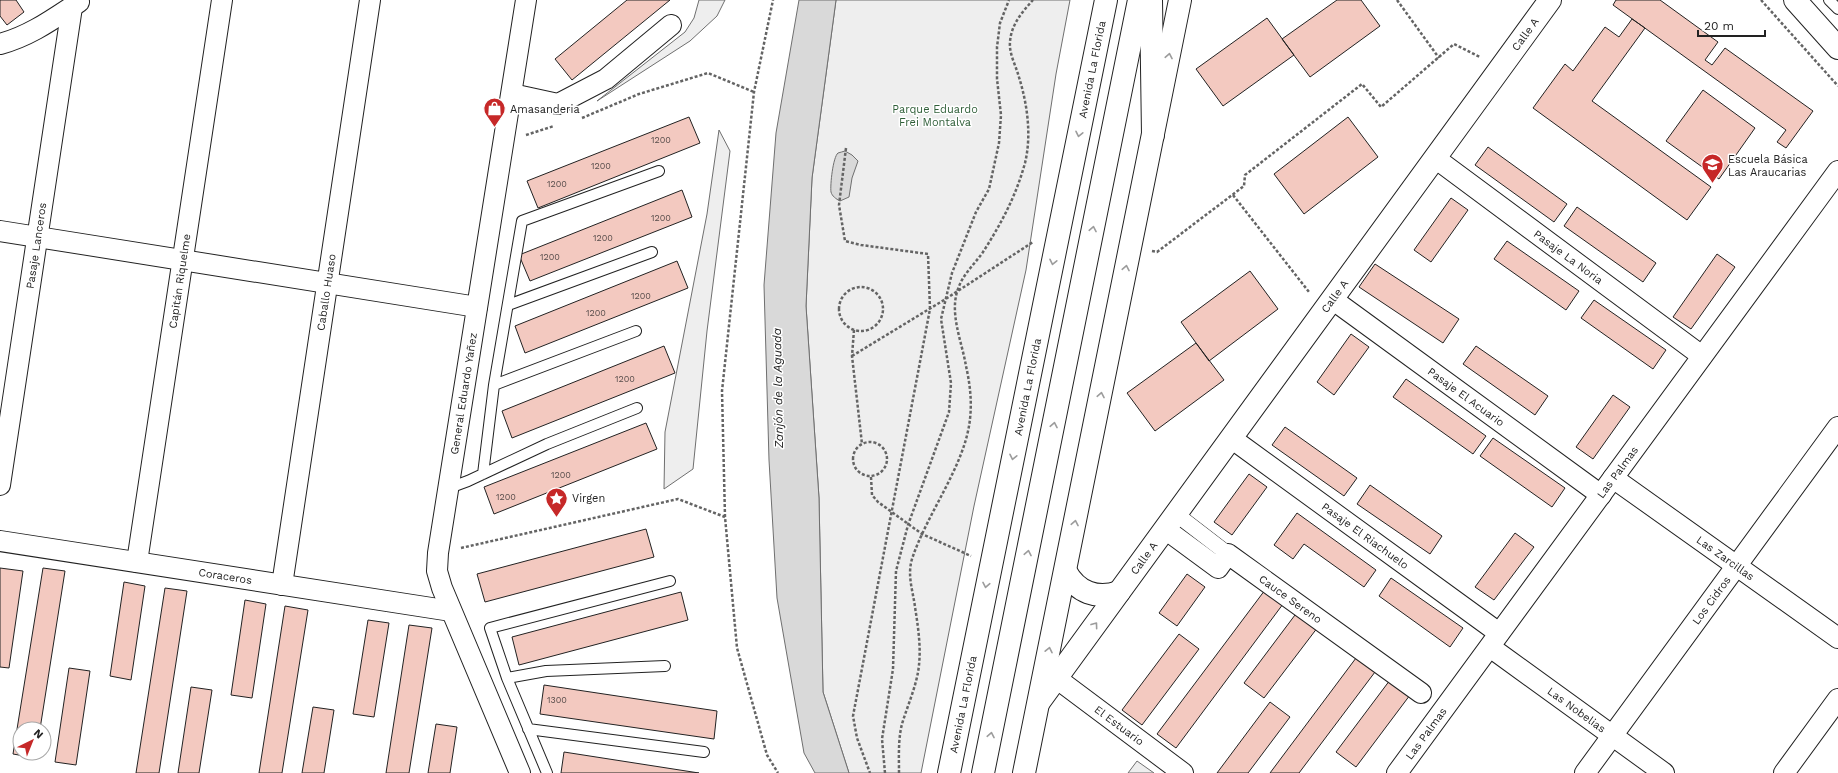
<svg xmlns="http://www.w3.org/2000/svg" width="1838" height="773" font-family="'Work Sans',sans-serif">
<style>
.green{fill:#eee;stroke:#6f6f6f}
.water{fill:#d9d9d9;stroke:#6f6f6f}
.building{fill:#f3c9c0;stroke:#222}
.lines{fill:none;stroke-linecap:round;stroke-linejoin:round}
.service-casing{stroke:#222;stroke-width:12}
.pedestrian-casing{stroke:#222;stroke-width:16}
.minor-casing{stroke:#222;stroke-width:22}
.tertiary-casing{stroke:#222;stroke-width:24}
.secondary-casing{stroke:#222;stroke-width:24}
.primary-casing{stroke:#222;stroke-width:24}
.path{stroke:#646464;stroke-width:2.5;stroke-dasharray:3 2;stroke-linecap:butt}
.service{stroke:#fff;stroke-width:10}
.pedestrian{stroke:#fff;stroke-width:15}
.minor{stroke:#fff;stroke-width:20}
.tertiary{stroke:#fff;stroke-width:22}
.secondary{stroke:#fff;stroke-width:22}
.primary{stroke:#fff;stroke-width:22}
.oneway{stroke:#9c9c9c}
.labels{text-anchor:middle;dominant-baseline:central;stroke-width:3;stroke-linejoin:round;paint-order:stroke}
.number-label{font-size:9px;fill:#564c4a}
.street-label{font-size:11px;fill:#222;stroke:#fff}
.poi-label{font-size:11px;fill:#222;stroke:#fff;text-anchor:start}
.park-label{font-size:11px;fill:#2f5e38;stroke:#fff}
.water-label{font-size:12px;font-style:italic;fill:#222;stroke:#fff}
</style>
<rect width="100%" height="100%" fill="#fff"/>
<path class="green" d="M699 0H725L717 16 690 41 597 101 685 32 694 18Z
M836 0H1070L1056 74 1026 270 974 506 921 773H849L823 692 819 498 806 306 812 178Z
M719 130 730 151 707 331 693 469 664 489 665 432 707 214Z
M1137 761 1154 773H1128Z"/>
<path class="water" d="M799 0H836L812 178 806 306 819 498 823 692 849 773H815L804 753 777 598 769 460 764 285 776 133Z
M845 151 852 155 858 161 852 178 849 197 840 201C836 199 832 196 831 192 830 185 833 157 838 153 840 152 843 152 845 151Z"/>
<path class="building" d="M0 0H16L24 12 7 25 0 16Z
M627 0H670L572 80 555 59Z
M1337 0H1361L1380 26 1310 77 1282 39Z
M1616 0H1660L1718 42 1705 60 1712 65 1725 48 1813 111 1786 148 1777 142 1786 130 1613 5Z
M1267 18 1294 55 1223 106 1196 69Z
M1632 19 1645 28 1592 101 1711 187 1687 220 1533 108 1565 64 1573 71 1605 27 1619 37Z
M1703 90 1755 128 1719 179 1666 141Z
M689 117 700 143 538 208 527 181Z
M1348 117 1378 157 1304 214 1274 174Z
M1488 147 1567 204 1554 222 1475 165Z
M682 190 692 217 530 281 519 255Z
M1451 198 1468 210 1431 262 1414 250Z
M1577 207 1656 263 1643 282 1564 226Z
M1507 241 1579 291 1566 310 1494 259Z
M1717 254 1735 267 1691 329 1673 317Z
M677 261 688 288 525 353 515 326Z
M1375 264 1459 319 1443 343 1359 287Z
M1250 271 1278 309 1209 361 1181 322Z
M1594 300 1666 350 1653 369 1581 318Z
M1351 334 1369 347 1334 395 1317 382Z
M1196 343 1224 380 1155 431 1127 393Z
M664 346 675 373 512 438 502 411Z
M1476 346 1548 396 1535 415 1463 364Z
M1406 379 1486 436 1473 454 1393 397Z
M1613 395 1630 407 1593 459 1576 447Z
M646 423 657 449 494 514 484 487Z
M1285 427 1357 478 1344 496 1272 445Z
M1493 438 1565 488 1552 507 1480 456Z
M1249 474 1267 487 1232 535 1214 522Z
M1370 485 1442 536 1430 554 1357 504Z
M1297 513 1376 570 1364 587 1304 544 1293 559 1274 545Z
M646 529 654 557 485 602 477 574Z
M1515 533 1534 547 1494 600 1475 587Z
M0 568 23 571 9 668 0 667Z
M43 568 65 571 40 729H20V753H36V758L13 754Z
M1187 574 1205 587 1177 626 1159 613Z
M1391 578 1463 628 1450 647 1379 596Z
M124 582 145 586 131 680 110 676Z
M1268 586 1286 600 1176 748 1157 734Z
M165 588 187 591 159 773H136Z
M681 592 688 620 519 665 512 637Z
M245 600 266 604 252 698 231 695Z
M285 606 308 610 282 773H259Z
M1301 607 1321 623 1264 698 1244 683Z
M368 620 389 623 374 717 353 714Z
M409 625 432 628 409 773H386Z
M1179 634 1199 649 1142 725 1122 710Z
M1359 654 1378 668 1299 773H1270Z
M69 668 90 671 76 765 55 762Z
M1393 676 1413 691 1356 767 1336 752Z
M544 685 717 711 714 739 540 714Z
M191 687 212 690 199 773H178Z
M1270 702 1290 717 1248 773H1217Z
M313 707 334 710 324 773H302Z
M436 724 457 727 450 773H428Z
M564 752 699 773H561Z"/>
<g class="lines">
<defs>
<path id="service" d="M1829 0 1838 9
M508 305 652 252
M494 385 636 331
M483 474 494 385 522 221 659 171
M449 488 468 481 547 444 637 408
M507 678 546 671 665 666
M528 729 704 752
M547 773 507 678 490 628 670 581"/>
<path id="pedestrian" d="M1176 514 1228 554"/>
<g id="minor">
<path d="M0 44C30 36 53 19 79 2"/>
<path d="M512 94 558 104 606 79 671 25"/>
<path id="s1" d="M1435 158 1702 356"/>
<path d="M0 231 477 307"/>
<path id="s2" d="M1332 299 1601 495"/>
<path id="s3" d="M1231 438 1499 633"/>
<path id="s4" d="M1613 478 1838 638"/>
<path id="s5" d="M0 485 72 7"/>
<path id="s6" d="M1165 529 1218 568 1228 554 1421 693"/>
<path id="s7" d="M0 541 451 611"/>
<path id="s8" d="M137 562 222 0"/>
<path id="s9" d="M282 585 370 0"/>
<path id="s10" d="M1490 647 1664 773"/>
<path id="s11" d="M1056 678 1183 773"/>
<path id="s12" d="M520 773 442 588 437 571 438 553 526 0"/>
<path id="s13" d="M1397 773 1838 171"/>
<path id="s14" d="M1585 773 1838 427"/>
<path d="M1784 773 1838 699"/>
</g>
<g id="tertiary">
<path d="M1066 572C1077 592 1097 600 1119 592"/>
<path id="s15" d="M1039 702 1550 0"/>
<path d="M1024 773 1180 0"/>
</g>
<path id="secondary" d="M1795 0 1838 48"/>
<g id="primary">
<path d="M1151 0 1153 135"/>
<path id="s16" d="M949 773 1106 0"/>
<path d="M983 773 1139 0"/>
</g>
</defs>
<use href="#service" class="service-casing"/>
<use href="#pedestrian" class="pedestrian-casing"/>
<use href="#minor" class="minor-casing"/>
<use href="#tertiary" class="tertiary-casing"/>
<use href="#secondary" class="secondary-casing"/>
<use href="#primary" class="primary-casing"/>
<path class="path" d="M1397 0 1439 58
M1761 0 1838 86
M582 118 639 94 708 73 754 92
M526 135 554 126
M846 148 839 205 845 241 861 245 928 254 930 309 853 716 857 738 870 773
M1233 195 1309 292
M1152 251 1157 252 1244 186 1245 175 1362 84 1381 107 1454 44 1480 57
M839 309a22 22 0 1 1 44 0a22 22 0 1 1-44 0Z
M854 330 852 356 862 444
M852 356 944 300 1033 242
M853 459a17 17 0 1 1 34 0a17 17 0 1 1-34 0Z
M871 477 872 495 878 502 922 534 971 556
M725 517 722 391 754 92 773 0
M461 548 678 499 725 517 737 648 767 755 778 773
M885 773 882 739 893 669 896 571 908 525 949 412 951 383 941 319 952 273 976 212 989 189 999 143 1001 115 997 79V47L1000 23 1009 0
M899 773C899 758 898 739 902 724 908 704 917 685 919 665 921 646 918 626 915 607 913 591 907 576 912 559 927 513 965 466 970 419 972 401 970 384 966 366 962 342 949 313 958 289 963 274 974 265 983 252 1001 224 1016 196 1025 163 1032 134 1027 102 1018 74 1015 64 1009 53 1010 42 1011 25 1022 12 1033 0"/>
<use href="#service" class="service"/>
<use href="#pedestrian" class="pedestrian"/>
<use href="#minor" class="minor"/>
<use href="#tertiary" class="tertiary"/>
<use href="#secondary" class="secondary"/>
<use href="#primary" class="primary"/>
</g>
<defs><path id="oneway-chevron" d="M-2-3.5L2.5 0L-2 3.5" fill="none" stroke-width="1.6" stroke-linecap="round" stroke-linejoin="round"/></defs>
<g class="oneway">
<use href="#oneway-chevron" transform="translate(1169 56) rotate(-79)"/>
<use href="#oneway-chevron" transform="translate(1079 134) rotate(102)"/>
<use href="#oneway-chevron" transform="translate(1093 229) rotate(-79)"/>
<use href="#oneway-chevron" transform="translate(1053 262) rotate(102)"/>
<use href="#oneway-chevron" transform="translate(1126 268) rotate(-79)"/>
<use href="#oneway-chevron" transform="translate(1101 395) rotate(-79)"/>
<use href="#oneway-chevron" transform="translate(1054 425) rotate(-79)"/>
<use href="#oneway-chevron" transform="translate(1013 457) rotate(102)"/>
<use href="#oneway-chevron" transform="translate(1075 523) rotate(-79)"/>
<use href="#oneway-chevron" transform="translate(1028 553) rotate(-79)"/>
<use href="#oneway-chevron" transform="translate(986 585) rotate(101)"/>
<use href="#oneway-chevron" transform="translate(1095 625) rotate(-54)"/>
<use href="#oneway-chevron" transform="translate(1049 650) rotate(-78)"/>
<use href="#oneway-chevron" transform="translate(991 735) rotate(-79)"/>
</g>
<defs>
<symbol id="shop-pin" viewBox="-11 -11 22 30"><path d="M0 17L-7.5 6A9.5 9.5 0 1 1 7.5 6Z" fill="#c62828" stroke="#fff"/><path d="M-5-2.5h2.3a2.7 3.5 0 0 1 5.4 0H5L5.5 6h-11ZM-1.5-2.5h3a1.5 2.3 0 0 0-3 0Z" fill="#fff"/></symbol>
<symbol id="school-pin" viewBox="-11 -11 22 30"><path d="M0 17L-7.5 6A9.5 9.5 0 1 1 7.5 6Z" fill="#c62828" stroke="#fff"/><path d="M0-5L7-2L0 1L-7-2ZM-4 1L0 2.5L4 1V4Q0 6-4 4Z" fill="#fff"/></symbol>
<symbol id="sight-pin" viewBox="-11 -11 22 30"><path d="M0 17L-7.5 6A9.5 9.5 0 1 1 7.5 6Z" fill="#c62828" stroke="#fff"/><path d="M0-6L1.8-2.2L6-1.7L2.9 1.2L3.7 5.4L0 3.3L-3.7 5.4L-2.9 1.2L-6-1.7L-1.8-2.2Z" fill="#fff"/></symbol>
</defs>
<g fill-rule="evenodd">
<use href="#shop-pin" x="482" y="96" width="25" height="34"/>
<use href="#school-pin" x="1700" y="152" width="25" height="34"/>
<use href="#sight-pin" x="544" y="486" width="25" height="34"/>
</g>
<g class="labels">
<g class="number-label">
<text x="661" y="140">1200</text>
<text x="601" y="166">1200</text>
<text x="557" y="184">1200</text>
<text x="661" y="218">1200</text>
<text x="603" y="238">1200</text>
<text x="550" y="257">1200</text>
<text x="641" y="296">1200</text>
<text x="596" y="313">1200</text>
<text x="625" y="379">1200</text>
<text x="561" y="475">1200</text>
<text x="506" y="497">1200</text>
<text x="557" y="700">1300</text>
</g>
<g class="street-label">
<text stroke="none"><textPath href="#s15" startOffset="826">Calle A</textPath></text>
<text stroke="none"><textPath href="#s16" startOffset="718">Avenida La Florida</textPath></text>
<text stroke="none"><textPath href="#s5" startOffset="242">Pasaje Lanceros</textPath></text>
<text stroke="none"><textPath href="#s1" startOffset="166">Pasaje La Noria</textPath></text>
<text stroke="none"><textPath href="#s8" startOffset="284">Capitán Riquelme</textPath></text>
<text stroke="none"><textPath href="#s9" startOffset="296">Caballo Huaso</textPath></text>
<text stroke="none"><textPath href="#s15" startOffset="502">Calle A</textPath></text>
<text stroke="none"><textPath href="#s16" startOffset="394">Avenida La Florida</textPath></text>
<text stroke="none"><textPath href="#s12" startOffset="398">General Eduardo Yañez</textPath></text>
<text stroke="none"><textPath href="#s2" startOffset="166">Pasaje El Acuario</textPath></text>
<text stroke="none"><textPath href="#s13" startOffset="373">Las Palmas</textPath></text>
<text stroke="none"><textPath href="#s3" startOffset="166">Pasaje El Riachuelo</textPath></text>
<text stroke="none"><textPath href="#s15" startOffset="178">Calle A</textPath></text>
<text stroke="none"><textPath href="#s4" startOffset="138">Las Zarcillas</textPath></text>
<text stroke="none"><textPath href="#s7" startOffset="228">Coraceros</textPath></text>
<text stroke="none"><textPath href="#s6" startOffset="160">Cauce Sereno</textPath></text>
<text stroke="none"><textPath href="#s14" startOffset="214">Los Cidros</textPath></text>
<text stroke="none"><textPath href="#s16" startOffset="70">Avenida La Florida</textPath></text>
<text stroke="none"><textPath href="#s10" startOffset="107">Las Nobelias</textPath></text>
<text stroke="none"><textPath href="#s11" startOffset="79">El Estuario</textPath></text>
<text stroke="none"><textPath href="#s13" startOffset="49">Las Palmas</textPath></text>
</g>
<g class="poi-label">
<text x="510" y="109">Amasanderia</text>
<text x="1728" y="159">Escuela Básica<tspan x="1728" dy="13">Las Araucarias</tspan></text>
<text x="572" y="498">Virgen</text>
</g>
<g class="park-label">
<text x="935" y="109">Parque Eduardo<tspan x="935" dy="13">Frei Montalva</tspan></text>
</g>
<g class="water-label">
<text transform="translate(778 388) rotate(-91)">Zanjón de la Aguada</text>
</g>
</g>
<g transform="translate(32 741) rotate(43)"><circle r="19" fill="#ffffff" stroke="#a7a7a7"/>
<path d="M0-3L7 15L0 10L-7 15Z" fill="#c62828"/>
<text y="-6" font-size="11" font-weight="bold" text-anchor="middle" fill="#222222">N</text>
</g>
<path d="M1698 30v6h67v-6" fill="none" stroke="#222222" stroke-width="2"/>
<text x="1704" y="30" font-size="12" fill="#222222" stroke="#ffffff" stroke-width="3" paint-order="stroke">20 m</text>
</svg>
